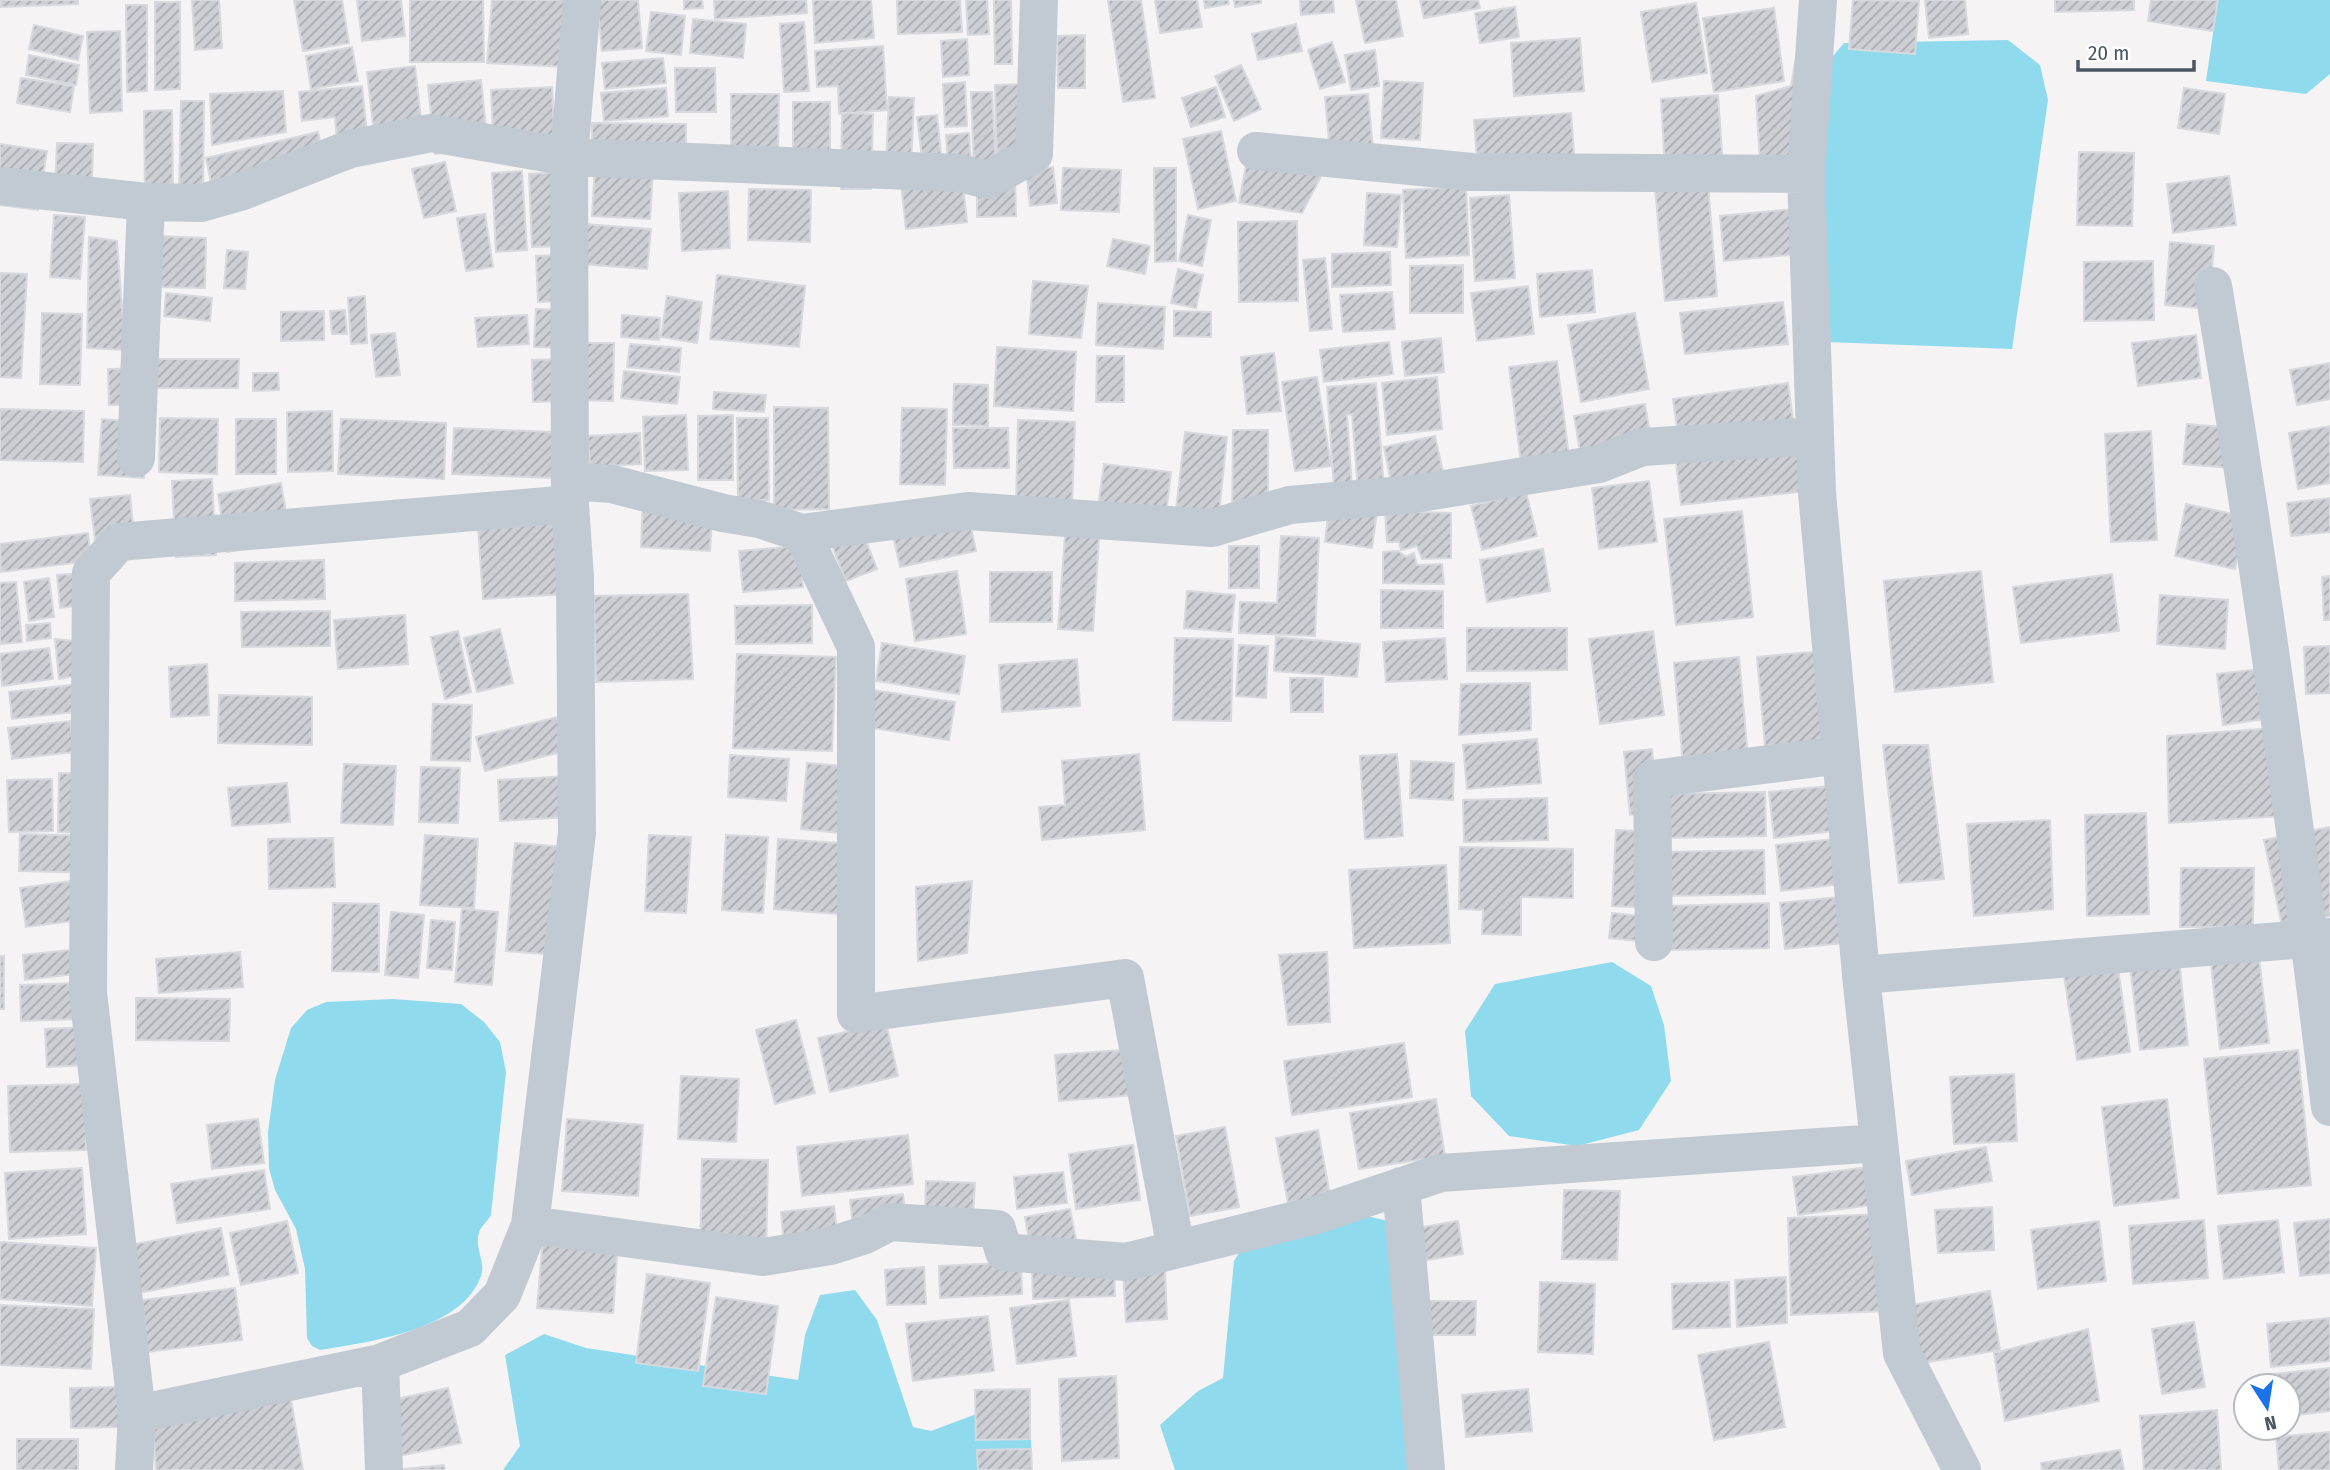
<svg xmlns="http://www.w3.org/2000/svg" width="2330" height="1470" font-family="'Fira Sans Condensed',sans-serif">
<style>
.water{fill:#90daee}
.building{fill:url(#building-hatch);stroke:#d7d9de;stroke-width:2}
.lines{fill:none;stroke-linecap:round;stroke-linejoin:round}
.street{stroke:#c1cad2;stroke-width:38}
</style>
<defs>
<pattern id="building-hatch" width="6" height="6" patternUnits="userSpaceOnUse" patternTransform="scale(1.75)"><rect width="6" height="6" fill="#cdcfd5"/><path d="M-1 1l2-2M0 6l6-6M5 7l2-2" fill="none" stroke="#a8abb0"/></pattern>
</defs>
<rect width="100%" height="100%" fill="#f5f3f3"/>
<path class="water" d="M2218 0H2330V74L2306 94 2206 81Z
M2008 40 2040 65 2048 100 2012 349 1826 342 1822 69 1844 43Z
M1612 962 1651 986 1664 1025 1671 1081 1639 1130 1577 1146 1509 1136 1471 1096 1465 1031 1495 984Z
M393 999 461 1004 484 1022 500 1042 506 1072 491 1215C488 1221 480 1227 479 1233 474 1247 486 1262 481 1276 462 1330 369 1342 320 1350L312 1346 307 1338 305 1269 296 1229 275 1190 269 1168 268 1132 275 1080 291 1028 307 1010 326 1002Z
M1363 1215 1392 1222 1412 1470H1175L1160 1425 1198 1391 1223 1378 1234 1261 1242 1248Z
M855 1290 877 1320 913 1427 931 1431 1003 1404 1030 1410 1032 1470H503L520 1446 505 1355 544 1334 586 1348 798 1380 805 1335 820 1295Z"/>
<path class="building" d="M1 0H78V4L1 7Z
M192 0H219L222 48 195 50Z
M294 0H342L349 43 303 51Z
M357 0H401L405 36 362 41Z
M410 0H483L484 62H410Z
M492 0H569L565 67 487 63Z
M597 0H638L642 48 602 51Z
M684 0H702L703 8 684 9Z
M714 0H806L807 13 715 19Z
M813 0H871L874 38 815 43Z
M897 0H960L962 32 898 34Z
M966 0H987L989 34 968 35Z
M994 0H1011L1012 64H995Z
M1108 0H1141L1155 98 1123 102Z
M1155 0H1197L1202 27 1160 33Z
M1204 0H1228L1229 4 1205 8Z
M1234 0H1261V3L1235 7Z
M1300 0H1333L1334 12 1301 15Z
M1356 0H1396L1403 36 1365 43Z
M1420 0H1478L1480 8 1424 18Z
M1853 0 1919 1 1915 54 1849 49Z
M1925 0H1965L1968 34 1929 38Z
M2055 0H2134V10L2055 12Z
M2151 0H2218L2213 31 2148 21Z
M155 2H180V89L155 90Z
M1696 3 1707 73 1652 82 1641 12Z
M126 5H147V91L127 92Z
M1515 7 1519 37 1480 43 1475 13Z
M1774 8 1784 81 1714 92 1703 18Z
M651 12 685 16 681 55 646 51Z
M693 19 746 24 743 58 690 53Z
M804 22 809 91 784 92 780 24Z
M1296 24 1302 51 1258 60 1252 34Z
M34 25 83 36 78 60 29 49Z
M120 31 122 111 90 113 87 32Z
M1085 35V88H1058L1057 36Z
M1580 38 1584 91 1514 96 1511 43Z
M967 39 969 75 943 77 941 41Z
M1332 42 1345 82 1320 89 1308 50Z
M883 46 887 110 839 114 838 86 817 87 815 51Z
M352 47 358 81 311 89 306 56Z
M1375 50 1379 86 1351 90 1345 55Z
M29 55 79 65 76 85 26 75Z
M1796 57 1815 169 1760 162 1756 96 1791 86Z
M663 58 666 83 605 89 602 63Z
M1241 65 1261 109 1234 121 1215 76Z
M415 66 424 145 376 151 367 72Z
M675 68H715L716 112H676Z
M21 78 74 86 70 112 17 103Z
M481 80 488 148 435 154 428 85Z
M1384 81 1423 83 1420 140 1381 138Z
M965 82 967 126 945 127 943 84Z
M1026 84 1028 164 997 165 995 85Z
M362 86 370 162 339 165 335 117 302 121 299 92Z
M552 87 555 152 494 155 491 90Z
M1216 87 1225 117 1191 127 1182 98Z
M666 88 668 116 604 121 601 93Z
M2184 88 2225 94 2219 134 2178 128Z
M283 91 286 132 212 145 210 94Z
M971 92H992L996 167 974 168Z
M731 94H779L778 157 731 156Z
M1368 94 1373 149 1330 153 1325 97Z
M1718 95 1723 166 1665 170 1661 99Z
M889 97 914 98 911 166 886 165Z
M181 101H204L203 194 179 193Z
M793 102H830V170H793Z
M172 110 173 194H145L144 111Z
M842 113 873 114 871 189H841Z
M1571 113 1576 179 1479 186 1474 120Z
M937 115 942 164 923 166 917 117Z
M592 123 686 124V155H592Z
M1221 131 1236 201 1198 209 1183 139Z
M318 132 328 176 215 202 206 158Z
M969 133 971 165 948 167 946 135Z
M57 143 93 144 91 209 54 208Z
M0 144 47 151 38 210 0 205Z
M2079 152 2134 153 2132 226 2077 225Z
M1247 160 1327 165 1302 213 1239 203Z
M445 162 456 211 424 218 412 169Z
M595 166 653 170 650 219 592 216Z
M1053 167 1057 203 1030 206 1026 170Z
M1063 168 1121 170 1119 212 1061 210Z
M1154 168H1176V261L1155 262Z
M522 171 527 250 496 252 492 173Z
M561 172 564 246 532 247 529 174Z
M1015 176 1016 216 977 217V177Z
M2229 176 2236 225 2173 233 2167 184Z
M962 177 967 222 906 229 901 184Z
M1708 184 1717 296 1665 301 1655 188Z
M1466 187 1469 255 1406 258 1403 190Z
M749 189 811 190 810 242 748 240Z
M728 191 730 248 682 251 679 193Z
M1367 193 1401 195 1397 247 1364 245Z
M1509 195 1515 278 1475 281 1470 198Z
M1794 209 1798 254 1724 261 1720 216Z
M485 214 493 267 466 271 457 218Z
M54 215 85 217 80 279 50 277Z
M1188 215 1211 220 1202 266 1179 261Z
M1297 221 1298 301 1239 302 1238 222Z
M584 224 651 229 647 269 581 264Z
M157 236 206 238 205 288 155 287Z
M89 237 117 241 125 350 87 348Z
M1113 239 1150 246 1145 274 1107 266Z
M2170 242 2214 246 2208 309 2165 305Z
M227 250 248 252 245 289 224 288Z
M1390 252 1391 285 1332 287V254Z
M563 255 565 301 538 302 536 256Z
M1325 258 1332 329 1310 331 1303 260Z
M2153 261 2154 320 2084 321V262Z
M1463 265V313H1410V266Z
M1178 269 1203 275 1196 308 1171 303Z
M1592 270 1595 312 1540 317 1537 274Z
M0 273 27 274 21 378 0 377Z
M717 275 805 286 799 347 710 339Z
M1033 281 1088 286 1081 338 1029 334Z
M1528 286 1534 334 1477 341 1471 293Z
M1392 292 1395 329 1343 332 1340 295Z
M166 293 212 298 210 321 164 316Z
M365 296 367 343 351 344 348 298Z
M667 296 702 302 697 343 661 337Z
M1783 302 1788 344 1685 354 1680 313Z
M1098 303 1165 307 1163 349 1096 345Z
M536 309 565 310 564 348 534 347Z
M345 310 347 334H332L330 311Z
M324 311V340L281 341V312Z
M1174 311 1211 312V337L1174 336Z
M42 313 82 314 80 385 40 384Z
M1635 313 1649 389 1581 402 1568 325Z
M527 315 529 344 478 347 475 318Z
M622 315 660 318 659 340 621 337Z
M395 333 400 375 376 377 371 335Z
M2196 335 2201 378 2138 386 2132 343Z
M1441 338 1444 372 1405 376 1402 342Z
M1389 342 1393 374 1324 382 1320 350Z
M579 343H614L613 401 578 400Z
M630 344 681 348 679 372 627 367Z
M997 347 1076 352 1073 411 994 406Z
M1274 353 1281 411 1247 414 1241 357Z
M1097 356H1124V402H1096Z
M154 359H239L238 388H154Z
M563 359 564 401 533 402 532 360Z
M1557 361 1569 457 1521 463 1509 367Z
M2330 363V399L2297 405 2290 370Z
M148 368 149 404 109 405 108 369Z
M624 371 680 377 677 404 621 398Z
M253 373H278L279 390 253 391Z
M1317 377 1331 466 1295 471 1282 382Z
M1437 377 1442 429 1387 435 1382 383Z
M1376 383 1384 489 1358 491 1352 414 1347 415 1352 488 1334 489 1327 387Z
M1788 383 1794 427 1679 442 1673 399Z
M954 384 988 385V426L953 425Z
M714 392 766 395 764 412 713 409Z
M1645 404 1655 463 1584 475 1574 416Z
M774 407 828 408 829 509 774 510Z
M902 408 947 409 945 485 900 484Z
M0 409 84 411 83 462 0 460Z
M332 411 333 471 288 472 287 412Z
M686 415 688 470 645 471 643 417Z
M733 415V480H698V416Z
M160 418 218 419 217 474 159 472Z
M737 418H768L769 500H738Z
M102 419 149 423 144 478 98 475Z
M236 419H276V474H236Z
M341 419 446 423 444 479 338 474Z
M1018 420 1075 422 1072 506 1016 504Z
M2187 424 2235 428 2232 468 2183 464Z
M2330 426V483L2298 489 2289 433Z
M454 428 554 432 553 478 452 474Z
M953 428H1008L1009 468H954Z
M1233 430H1268V524H1232Z
M2151 431 2157 540 2111 542 2105 434Z
M1185 432 1227 437 1218 523 1175 518Z
M640 433 641 464 590 467 588 436Z
M1435 436 1445 481 1393 492 1384 447Z
M1809 445 1815 490 1681 505 1676 461Z
M1104 464 1171 472 1164 531 1096 522Z
M212 479 216 555 176 557 172 481Z
M1649 481 1657 542 1599 549 1592 488Z
M281 483 291 541 227 552 218 494Z
M1526 492 1537 536 1482 550 1471 506Z
M130 495 134 536 95 540 90 499Z
M2330 498V532L2291 536 2287 503Z
M643 499 713 502 710 551 641 547Z
M2186 504 2247 517 2235 569 2175 556Z
M967 507 976 551 900 567 890 522Z
M1329 507 1377 512 1372 548 1325 542Z
M1385 511 1451 513V558L1422 559 1417 546 1401 550 1399 542H1387Z
M1742 511 1753 617 1676 625 1664 519Z
M855 513 877 569 846 581 824 525Z
M562 523 566 594 483 599 478 528Z
M88 533 91 561 1 572 0 544Z
M1065 535 1099 538 1093 631 1058 629Z
M1281 536 1319 538 1315 636 1239 633 1240 602 1277 603Z
M799 546 803 587 743 592 739 551Z
M1229 546H1259V588H1229Z
M1543 549 1550 591 1487 602 1480 560Z
M1398 551 1406 557 1414 553 1417 565 1442 564 1444 584 1383 583V552Z
M324 560 325 599 235 601V563Z
M957 571 966 634 915 641 906 579Z
M1981 571 1993 682 1895 692 1884 581Z
M96 572 99 603 60 608 57 575Z
M990 572H1052V622H990Z
M2112 574 2119 631 2021 643 2013 587Z
M2330 576V620H2324L2322 577Z
M49 578 54 617 29 621 24 582Z
M16 582 22 642 0 644V583Z
M1381 590 1443 591V628H1381Z
M1187 591 1235 595 1231 632 1184 628Z
M688 594 693 679 596 682 594 596Z
M2160 595 2228 600 2225 649 2157 644Z
M812 605V643L736 644 735 606Z
M330 611V646L242 647 241 612Z
M405 615 408 664 338 669 334 620Z
M50 623 51 638 27 641 26 625Z
M1467 628H1567V670L1467 671Z
M500 629 513 683 477 692 464 638Z
M458 631 471 692 445 699 431 637Z
M1653 631 1664 715 1600 724 1589 639Z
M1276 637 1360 644 1357 677 1274 671Z
M1175 638 1233 639 1231 721 1173 720Z
M1445 638 1447 679 1386 682 1383 642Z
M55 639 96 643 101 671 59 679Z
M882 643 965 656 959 694 876 681Z
M1239 645 1268 646 1266 698 1236 696Z
M2330 646V693L2306 694 2304 647Z
M49 648 53 679 2 686 0 654Z
M1822 651 1833 773 1768 779 1757 657Z
M737 654 836 657 832 751 733 748Z
M1739 657 1750 780 1685 786 1674 663Z
M1077 659 1080 706 1002 712 999 665Z
M207 664 209 715 171 717 169 667Z
M2260 669 2266 719 2223 725 2217 674Z
M1290 678H1323V712H1291Z
M97 682 101 709 12 719 9 692Z
M1530 683 1531 730 1459 735 1461 684Z
M872 690 955 702 949 740 866 727Z
M219 695 312 697V745L218 743Z
M433 704 472 705 470 761 431 760Z
M558 717 566 751 485 771 476 737Z
M70 721 74 752 12 759 8 728Z
M2273 728 2283 816 2169 823 2167 736Z
M1537 739 1541 783 1467 789 1463 745Z
M1883 745H1928L1944 879 1899 883Z
M1652 749 1658 812 1630 815 1624 752Z
M1139 754 1145 830 1042 840 1039 807 1065 805 1062 761Z
M1397 754 1403 836 1365 839 1360 756Z
M730 755 789 759 786 801 728 797Z
M1411 761 1454 763 1453 800 1410 798Z
M807 763 856 767 850 834 801 829Z
M344 764 396 766 393 825 341 823Z
M421 767 460 768 458 823 419 822Z
M59 773 101 774V833L58 832Z
M586 775 589 816 500 821 498 780Z
M52 779 53 831 9 832 7 780Z
M287 783 290 822 232 826 228 788Z
M1838 785 1842 830 1774 838 1769 792Z
M1765 792 1766 836 1664 838 1663 794Z
M1547 798 1548 840 1464 842 1463 800Z
M2146 813 2149 914 2087 916 2085 815Z
M2050 820 2053 909 1974 916 1967 824Z
M2330 827V916L2282 926 2264 840Z
M1616 830 1659 832 1656 908 1612 906Z
M20 834 99 836V873L19 871Z
M425 835 478 839 474 908 420 905Z
M649 835 691 837 686 913 645 911Z
M726 835 768 837 763 913 722 910Z
M333 838 335 887 269 889 268 839Z
M1845 838 1850 883 1781 891 1776 845Z
M778 839 855 844 850 915 774 909Z
M515 843 580 848 570 956 506 951Z
M1460 847 1573 849V898L1521 897V935L1482 934 1483 910 1459 909Z
M1764 850 1765 894 1663 896 1662 852Z
M1446 865 1450 943 1354 948 1349 870Z
M2181 868H2254L2253 927H2180Z
M93 878 98 918 26 927 20 888Z
M972 881 967 953 918 961 916 887Z
M1849 896 1854 942 1785 949 1780 903Z
M333 903 379 904V972L332 971Z
M1769 903V948L1668 950 1667 906Z
M462 909 498 912 492 985 455 982Z
M391 912 424 915 418 978 385 975Z
M1612 913 1661 918 1658 943 1609 938Z
M431 920 455 922 452 970 427 968Z
M89 948 93 972 25 980 23 955Z
M240 952 243 987 159 993 156 959Z
M1327 952 1330 1022 1288 1025 1279 955Z
M0 956H4V1009H0Z
M2259 958 2269 1043 2220 1049 2211 963Z
M2179 959 2188 1045 2140 1050 2130 965Z
M2118 968 2130 1052 2077 1060 2064 976Z
M78 983 80 1019 21 1021 20 985Z
M136 998 230 999 229 1041 136 1040Z
M796 1020 815 1093 775 1104 756 1030Z
M886 1023 898 1076 830 1092 818 1038Z
M87 1027 89 1065 47 1067 45 1029Z
M1404 1043 1412 1097 1292 1115 1284 1061Z
M1133 1049 1136 1095 1059 1101 1055 1055Z
M2298 1050 2311 1185 2218 1194 2204 1059Z
M2014 1074 2017 1141 1954 1144 1950 1077Z
M681 1076 739 1079 736 1142 678 1139Z
M85 1084 86 1150 10 1152 8 1086Z
M1436 1099 1445 1156 1359 1169 1350 1113Z
M2167 1099 2179 1198 2114 1206 2102 1107Z
M258 1119 264 1163 212 1169 207 1125Z
M567 1119 643 1125 638 1196 562 1191Z
M1225 1127 1239 1207 1190 1216 1176 1136Z
M1318 1130 1330 1195 1288 1203 1276 1138Z
M908 1135 913 1184 802 1196 797 1147Z
M1133 1145 1140 1200 1076 1209 1069 1154Z
M1986 1147 1992 1181 1912 1195 1906 1161Z
M702 1159 768 1160 766 1258 700 1256Z
M1867 1167 1873 1205 1798 1215 1793 1177Z
M82 1168 86 1234 9 1239 5 1173Z
M264 1170 270 1209 177 1223 171 1184Z
M1063 1172 1067 1203 1017 1209 1014 1177Z
M926 1181 975 1183 973 1216 925 1215Z
M1564 1190 1620 1191 1617 1260 1562 1259Z
M903 1194 908 1238 855 1244 850 1200Z
M834 1206 839 1249 785 1255 781 1212Z
M1992 1207 1994 1250 1938 1253 1935 1210Z
M1070 1209 1079 1255 1033 1264 1025 1217Z
M1881 1214 1885 1311 1791 1315 1788 1218Z
M2330 1219V1273L2300 1276 2294 1223Z
M2204 1220 2208 1278 2133 1284 2129 1226Z
M2278 1220 2284 1272 2224 1279 2218 1226Z
M287 1221 298 1273 241 1285 230 1233Z
M1458 1221 1463 1254 1416 1262 1411 1229Z
M2099 1221 2106 1281 2038 1289 2031 1230Z
M221 1228 229 1275 139 1293 130 1245Z
M543 1237 618 1242 613 1313 537 1308Z
M0 1242 96 1248 92 1306 0 1299Z
M1021 1262 1022 1294 940 1298 939 1266Z
M1114 1263 1115 1296 1033 1299 1032 1267Z
M924 1267 926 1304 887 1305 885 1270Z
M1165 1269 1167 1319 1126 1322 1123 1271Z
M647 1274 710 1283 698 1371 636 1363Z
M1786 1277 1787 1323 1737 1327 1735 1280Z
M1540 1282 1595 1284 1593 1354 1538 1352Z
M1729 1282 1730 1327 1673 1329 1672 1284Z
M235 1288 242 1340 148 1352 142 1300Z
M1990 1291 2000 1350 1916 1364 1906 1306Z
M716 1297 778 1306 766 1394 703 1386Z
M1069 1300 1076 1356 1017 1364 1010 1308Z
M1423 1301H1476L1475 1335H1423Z
M0 1305 94 1309 91 1369 0 1365Z
M988 1316 994 1371 913 1381 906 1324Z
M2330 1318V1361L2271 1367 2267 1324Z
M2194 1322 2205 1387 2162 1394 2152 1329Z
M2088 1329 2099 1401 2005 1421 1994 1353Z
M1769 1342 1785 1427 1714 1440 1698 1355Z
M2330 1368V1411L2288 1416V1386H2266L2265 1375Z
M1116 1376 1119 1458 1062 1461 1059 1379Z
M119 1387 120 1427 71 1428 70 1388Z
M448 1388 461 1443 380 1460 368 1405Z
M1030 1389V1439L976 1440 975 1390Z
M1528 1389 1532 1431 1466 1437 1462 1395Z
M290 1394 303 1470H156L153 1423Z
M2217 1410 2221 1470H2144L2140 1416Z
M2330 1432V1470H2279L2276 1437Z
M17 1439H78V1470H17Z
M1031 1449 1032 1470H978L977 1450Z
M2120 1450 2124 1470H2042L2041 1463Z
M444 1465 445 1470H394Z"/>
<g class="lines">
<path class="street" d="M1818 0 1806 174 1817 493 1862 985 1902 1353 1962 1470
M1256 151 1472 172 1806 174
M0 186 146 202 201 203 240 192 350 149 431 133 569 157 959 173 988 180 1034 154 1039 0
M2213 286C2259 558 2297 833 2330 1107
M136 458 146 202
M570 481 612 484 723 513 759 519 802 533 968 511 1212 528 1290 505 1414 494 1599 464 1642 447 1815 436
M802 533 856 647V1014L1125 978 1176 1249
M1654 942 1652 779 1841 755
M1861 975 2330 937
M1401 1186 1426 1470
M530 1225 763 1257 830 1246 865 1235 890 1222 997 1229 1004 1252 1126 1262 1316 1215 1441 1173 1879 1143
M380 1363 384 1470
M137 1414 380 1363 470 1328 502 1295 530 1225 577 833 575 578 570 504 569 157 582 0
M134 1470 137 1414 88 993 91 573 119 542 570 504"/>
</g>
<g transform="translate(2267 1407) rotate(168)"><circle r="33" fill="#ffffff" stroke="#b7bbc0" stroke-width="2"/>
<path d="M0-5L12 26L0 18L-12 26Z" fill="#1a73e8"/>
<text y="-10" font-size="19" font-weight="bold" text-anchor="middle" fill="#4a5661">N</text>
</g>
<path d="M2078 60v10h116v-10" fill="none" stroke="#4a5661" stroke-width="3.5"/>
<text x="2088" y="60" font-size="21" fill="#4a5661" stroke="#ffffff" stroke-width="5" paint-order="stroke">20 m</text>
</svg>
